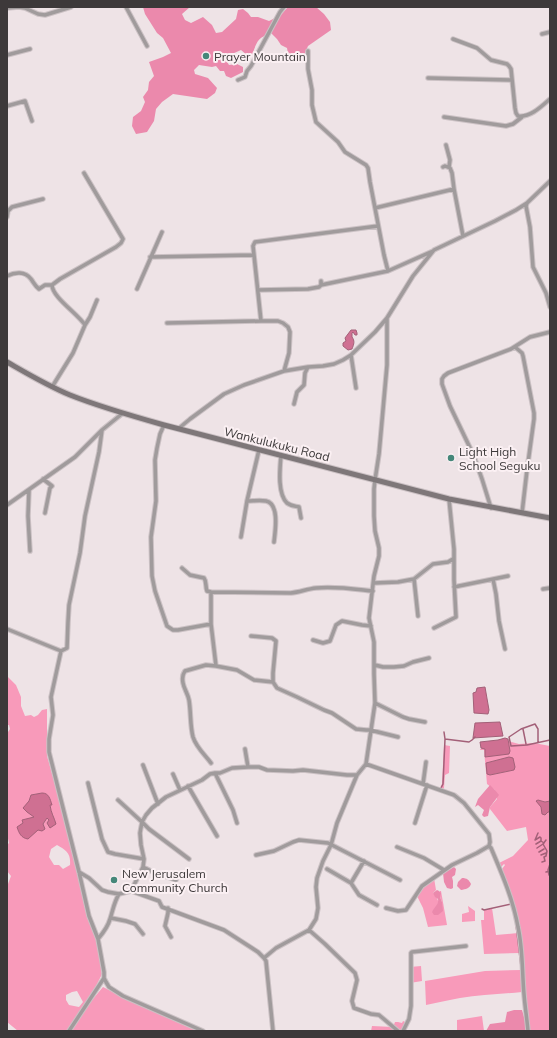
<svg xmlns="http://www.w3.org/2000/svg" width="557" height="1038" font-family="Mulish,sans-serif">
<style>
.green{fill:#f89aba;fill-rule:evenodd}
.forest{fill:#eb89ac}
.water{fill:#cf7092;stroke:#a36078}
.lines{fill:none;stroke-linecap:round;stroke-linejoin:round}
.stream{stroke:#a36078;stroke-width:1.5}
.street-casing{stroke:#cbc1c4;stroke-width:5.5}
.secondary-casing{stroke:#cbc1c4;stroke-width:7}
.street{stroke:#a09b9c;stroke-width:3.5}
.secondary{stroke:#7e7779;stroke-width:5}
.poi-dot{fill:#458779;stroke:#fbf0f3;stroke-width:1.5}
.labels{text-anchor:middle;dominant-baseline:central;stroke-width:4;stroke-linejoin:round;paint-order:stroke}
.poi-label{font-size:12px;fill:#3d393a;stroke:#fbf0f3;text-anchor:start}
.street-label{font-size:12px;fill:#3d393a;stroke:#fbf0f3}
</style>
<rect width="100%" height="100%" fill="#eee3e6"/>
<path class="green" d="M7 676 16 685 21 697V706L25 716 31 715 34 717 38 715 42 710 47 709V756L66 822 80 879 87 916 97 940 102 974 96 986 79 1015 68 1031H18L7 1022V884H8L11 876 7 871V845L9 843 7 834V732H8L10 729 9 725H7ZM42 793 50 805 51 813 54 818 50 820 47 818 43 824 23 823 22 820 36 817 29 801 31 795ZM57 845C66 850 71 853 70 865L63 869 59 865H54L49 857 51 849ZM77 991 83 1002 79 1007 69 1005 66 1000V995L72 992Z
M508 741 519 744 534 743 550 746V801L545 802 538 800 548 812H550V1031H529L519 928 511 893 502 869 505 865 504 864 501 867 499 863 513 856 528 840 526 827 507 831 490 809V807L497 799 495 790 487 784 484 750H480L481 748 485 749 486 757 510 751ZM509 757 514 770 490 775 486 763Z
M444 745 450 746 449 773 445 775 444 788 443 789 440 788 442 784Z
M434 878 436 890 433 893C441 902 439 904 432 912L442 902 440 897V891H441L447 925 428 927 423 908 417 896 421 889Z
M468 906 475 911V921L462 922V914L469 912Z
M492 908 496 935 518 933 520 953 484 954 481 920H484V910Z
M421 966 422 981 410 983V967Z
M521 970 522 992C501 994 480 995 460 998 448 1000 437 1003 426 1005L425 981 485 971Z
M103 987 129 1000 197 1031H70L87 1006Z
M482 1016 484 1031H457V1020Z
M403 1021 405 1022 401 1031H371L372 1026 393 1027 395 1022H398L402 1023Z"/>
<path class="forest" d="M143 7H190L182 14 185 20 191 23 203 17 212 25 216 33 222 32 236 19 238 10 243 9 248 13 251 17H258L269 21 281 15 287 8 289 7H316L324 14 330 22 331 30 308 46 303 58 295 62 289 59 287 48 281 45 277 39 271 33C257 38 257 42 252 55L248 56 241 50 232 54 226 60 229 65 237 64 243 67V72L231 78 226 76 224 71H220L216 66 212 67 199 65 194 70 195 74 208 78 217 88 215 93 207 99 173 94 162 102 156 109 154 121 147 132 136 134 132 126 133 117 141 111 145 102 143 97 148 90 149 82 154 76 149 62 163 57 171 53 163 38 157 33 145 14Z
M490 785 495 790 499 795 490 807 488 816 484 817 482 815 484 810 478 805 475 807 478 799Z
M454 867 456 869 455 875 452 877 453 881V888L451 889 447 888 444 882 443 873Z
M462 878C467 878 469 880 471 884 469 889 466 889 461 890L457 886 458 882Z
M437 890 439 891 441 893 440 897 442 902 443 911 438 915H434L432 912C434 907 439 905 438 899L435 897 433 893Z
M514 1010H522L528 1031H486L490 1024 505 1022 507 1012Z"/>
<path class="water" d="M351 330H356L357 333V335H355L353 332 352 333V337C355 341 354 344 352 349L348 350 343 346V343L346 341 345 338Z
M485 687 489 710 488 714 474 713 473 693 476 692 477 688Z
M500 722 503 736 473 738 475 723Z
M505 738 508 739 510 751 509 754 485 757V749L481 748 480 742 498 740Z
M509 757 513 758 515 767 514 770 490 775 487 774 486 763Z
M42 793C49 793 50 799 52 805H50C51 813 54 817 56 824L50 828 47 823 49 820 47 818 43 824 45 829 42 831 38 830 28 839C21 838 19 833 17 827L23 823 22 820 34 817 27 812 23 808 29 801 31 795Z
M538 800 545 802 550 801V812H548L545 815 542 814 541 807 536 801Z"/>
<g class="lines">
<path class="stream" d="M550 726V729
M523 729 526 744
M444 732 445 739
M538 742V729L535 724 521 729 509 737 511 746 527 745 550 740
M441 788 443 784 445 739 469 742 472 740 475 737
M538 833 535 840 540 837 541 838V841L544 843
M536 844 541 841
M537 848 543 844
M539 852 544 849
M541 855 546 853
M542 862 545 861 544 857 546 856 547 851 543 844 546 840
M546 872 550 871
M549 875 548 870 550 864
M482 909 484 910 511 904
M516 925 518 941 521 967"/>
<defs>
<path id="street" d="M126 7 147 46
M7 8 19 7 25 8 38 14 45 15 71 7
M542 34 550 32
M453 39 477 48 491 60 507 64 509 66 511 69 515 108 516 113 518 116C530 118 542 106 550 99
M308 51V69L312 90V105L316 122 338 142 345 152 366 165 368 168 370 182 384 255 388 271 433 251
M7 55 30 49
M428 78 512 80
M238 80 245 77 247 71 251 66 280 12 284 7
M7 106 25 101 32 121
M444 117 506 126 513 124 522 117
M446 145 450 160 449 167
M443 167 445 166 450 168 452 173 454 189 463 236
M527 203 526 206 530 227 533 267 546 293 550 307
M375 208 454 189
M7 217 8 211 12 207 43 199
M150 257 254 255
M7 276C15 272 25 271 31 279 34 283 35 286 39 289L45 285H52
M321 285 388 271
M137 289 162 232
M258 290 308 289 319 287 321 285V281
M261 321 254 255 253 246 255 242 378 226
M167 323 261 321H278L283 323 288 327 290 332 289 353 284 371
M85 325 90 317 97 300
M515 347 522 353 523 356 534 413V419L527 470 522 513
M351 355 356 388
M52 387 73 353 85 325C78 314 52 297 52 285L60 279 116 247 121 243 123 239 84 173
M294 404 297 392 304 385 305 373 308 367
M164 425 160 434 157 448 155 460 156 501 151 537 152 576 155 591 167 626 173 630H178L211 624
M178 429 190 419 224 394 244 385 284 371 308 367 323 366 334 364 343 360 351 355 375 332 387 318 413 276 434 250 495 221 516 210 527 203 550 181
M102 430 99 452 85 516 80 553 69 605 68 622 67 648 61 651 51 697 53 715 49 739V752L79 872 89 916 98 939 104 972V978L106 982 109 987 123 996 203 1031
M281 455C280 468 277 493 287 503 291 506 295 506 299 507L301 518
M43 479 52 486 50 488 45 513
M29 490 28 516 30 551
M247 501C253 501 260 500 266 501 280 504 275 532 274 542
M7 505 75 457 102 430 123 413
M491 508 482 479 473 454 450 406 442 384V379L444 376 448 373 511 349 530 337 550 332
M241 537 247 501 259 450
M182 568 190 575 204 578C207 582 205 586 207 591L211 592 291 593C300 592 307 589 316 588 335 586 354 589 373 591
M414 579 418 616
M493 579 496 594 499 621 505 649
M374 583 398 582 414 579 433 564 448 562 453 559
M454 587 508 576
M543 589 550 588
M211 592V624L216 666 237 670 254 680 273 682V673L276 641 272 638 251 636
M434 628 456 617 454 580V549L449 499
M7 629 61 651
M313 640 323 643 330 641 336 625 342 621 362 625 371 626
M375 665 383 667H394L404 666 413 662 429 658
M273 682 277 688 297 697 324 710 332 713 356 729 366 730H370L398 737
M375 703 403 717 409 719 425 722
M245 749 248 767
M211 763C205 755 196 747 193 737 190 726 191 712 189 700 188 694 184 689 183 683 182 678 182 675 185 671L206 665 216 666
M366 764 454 795 464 803 489 834 490 842 489 846 491 848C502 874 513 899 518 927 523 949 522 972 524 994 525 1007 527 1019 528 1031
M143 765 158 804
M215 773 233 810 237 823
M173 774 180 790
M88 783 102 839 108 852 115 854 144 859
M423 784 426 762
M188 786 217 836
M118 800 142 822 149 829 189 859
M415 823 427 785
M397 847 424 858 444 870
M256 855 274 851 293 842 299 840 328 843 400 880
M364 861 351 883 359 895 377 905
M143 867 153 872 176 880
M327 869 351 883
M79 872 89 878 102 890 108 892 119 894
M131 891 159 901 162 907 224 930 258 952 264 958 266 961 273 1031
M168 908V913L165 926 171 937
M386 908 398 911 406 910 422 886 452 865 477 853 489 846
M111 918 126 921 135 924 143 934
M309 930 325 944 355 973 357 980 352 1001 354 1008 371 1014 379 1015 398 1031
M98 939C103 933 108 927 110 919 113 910 114 902 119 894L131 891 143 867 144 859 141 845 140 833 142 822 146 815 152 808 166 797 202 780 210 774 215 773H220L232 768 248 767H259L267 770 293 771 303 770 347 775H357
M264 958 276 948 309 930 316 919 318 908 316 887 317 878 323 861 331 845 337 823 357 775 366 764 375 703 374 674V642L369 618 374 576 379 556V548L375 531 374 516V489L375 480 379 454 387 365V318
M69 1031 104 978
M403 1031 409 1019 411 1006V953L412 952 466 946"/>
<path id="secondary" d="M7 362C28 374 48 386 70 395 100 407 132 416 164 425L449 499 550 518"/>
</defs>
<use href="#street" class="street-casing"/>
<use href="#secondary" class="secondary-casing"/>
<use href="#street" class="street"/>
<use href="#secondary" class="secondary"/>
</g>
<g class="poi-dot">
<circle cx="206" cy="56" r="4"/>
<circle cx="451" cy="458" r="4"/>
<circle cx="114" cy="880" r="4"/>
</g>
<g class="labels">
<g class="poi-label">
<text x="214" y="56">Prayer Mountain</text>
<text x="459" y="451">Light High<tspan x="459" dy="14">School Seguku</tspan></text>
<text x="122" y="873">New Jerusalem<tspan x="122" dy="14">Community Church</tspan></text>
</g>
<g class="street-label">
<text transform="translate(277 444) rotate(14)">Wankulukuku Road</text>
</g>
</g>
<rect width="557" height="1038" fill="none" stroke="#3d393a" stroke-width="16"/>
</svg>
